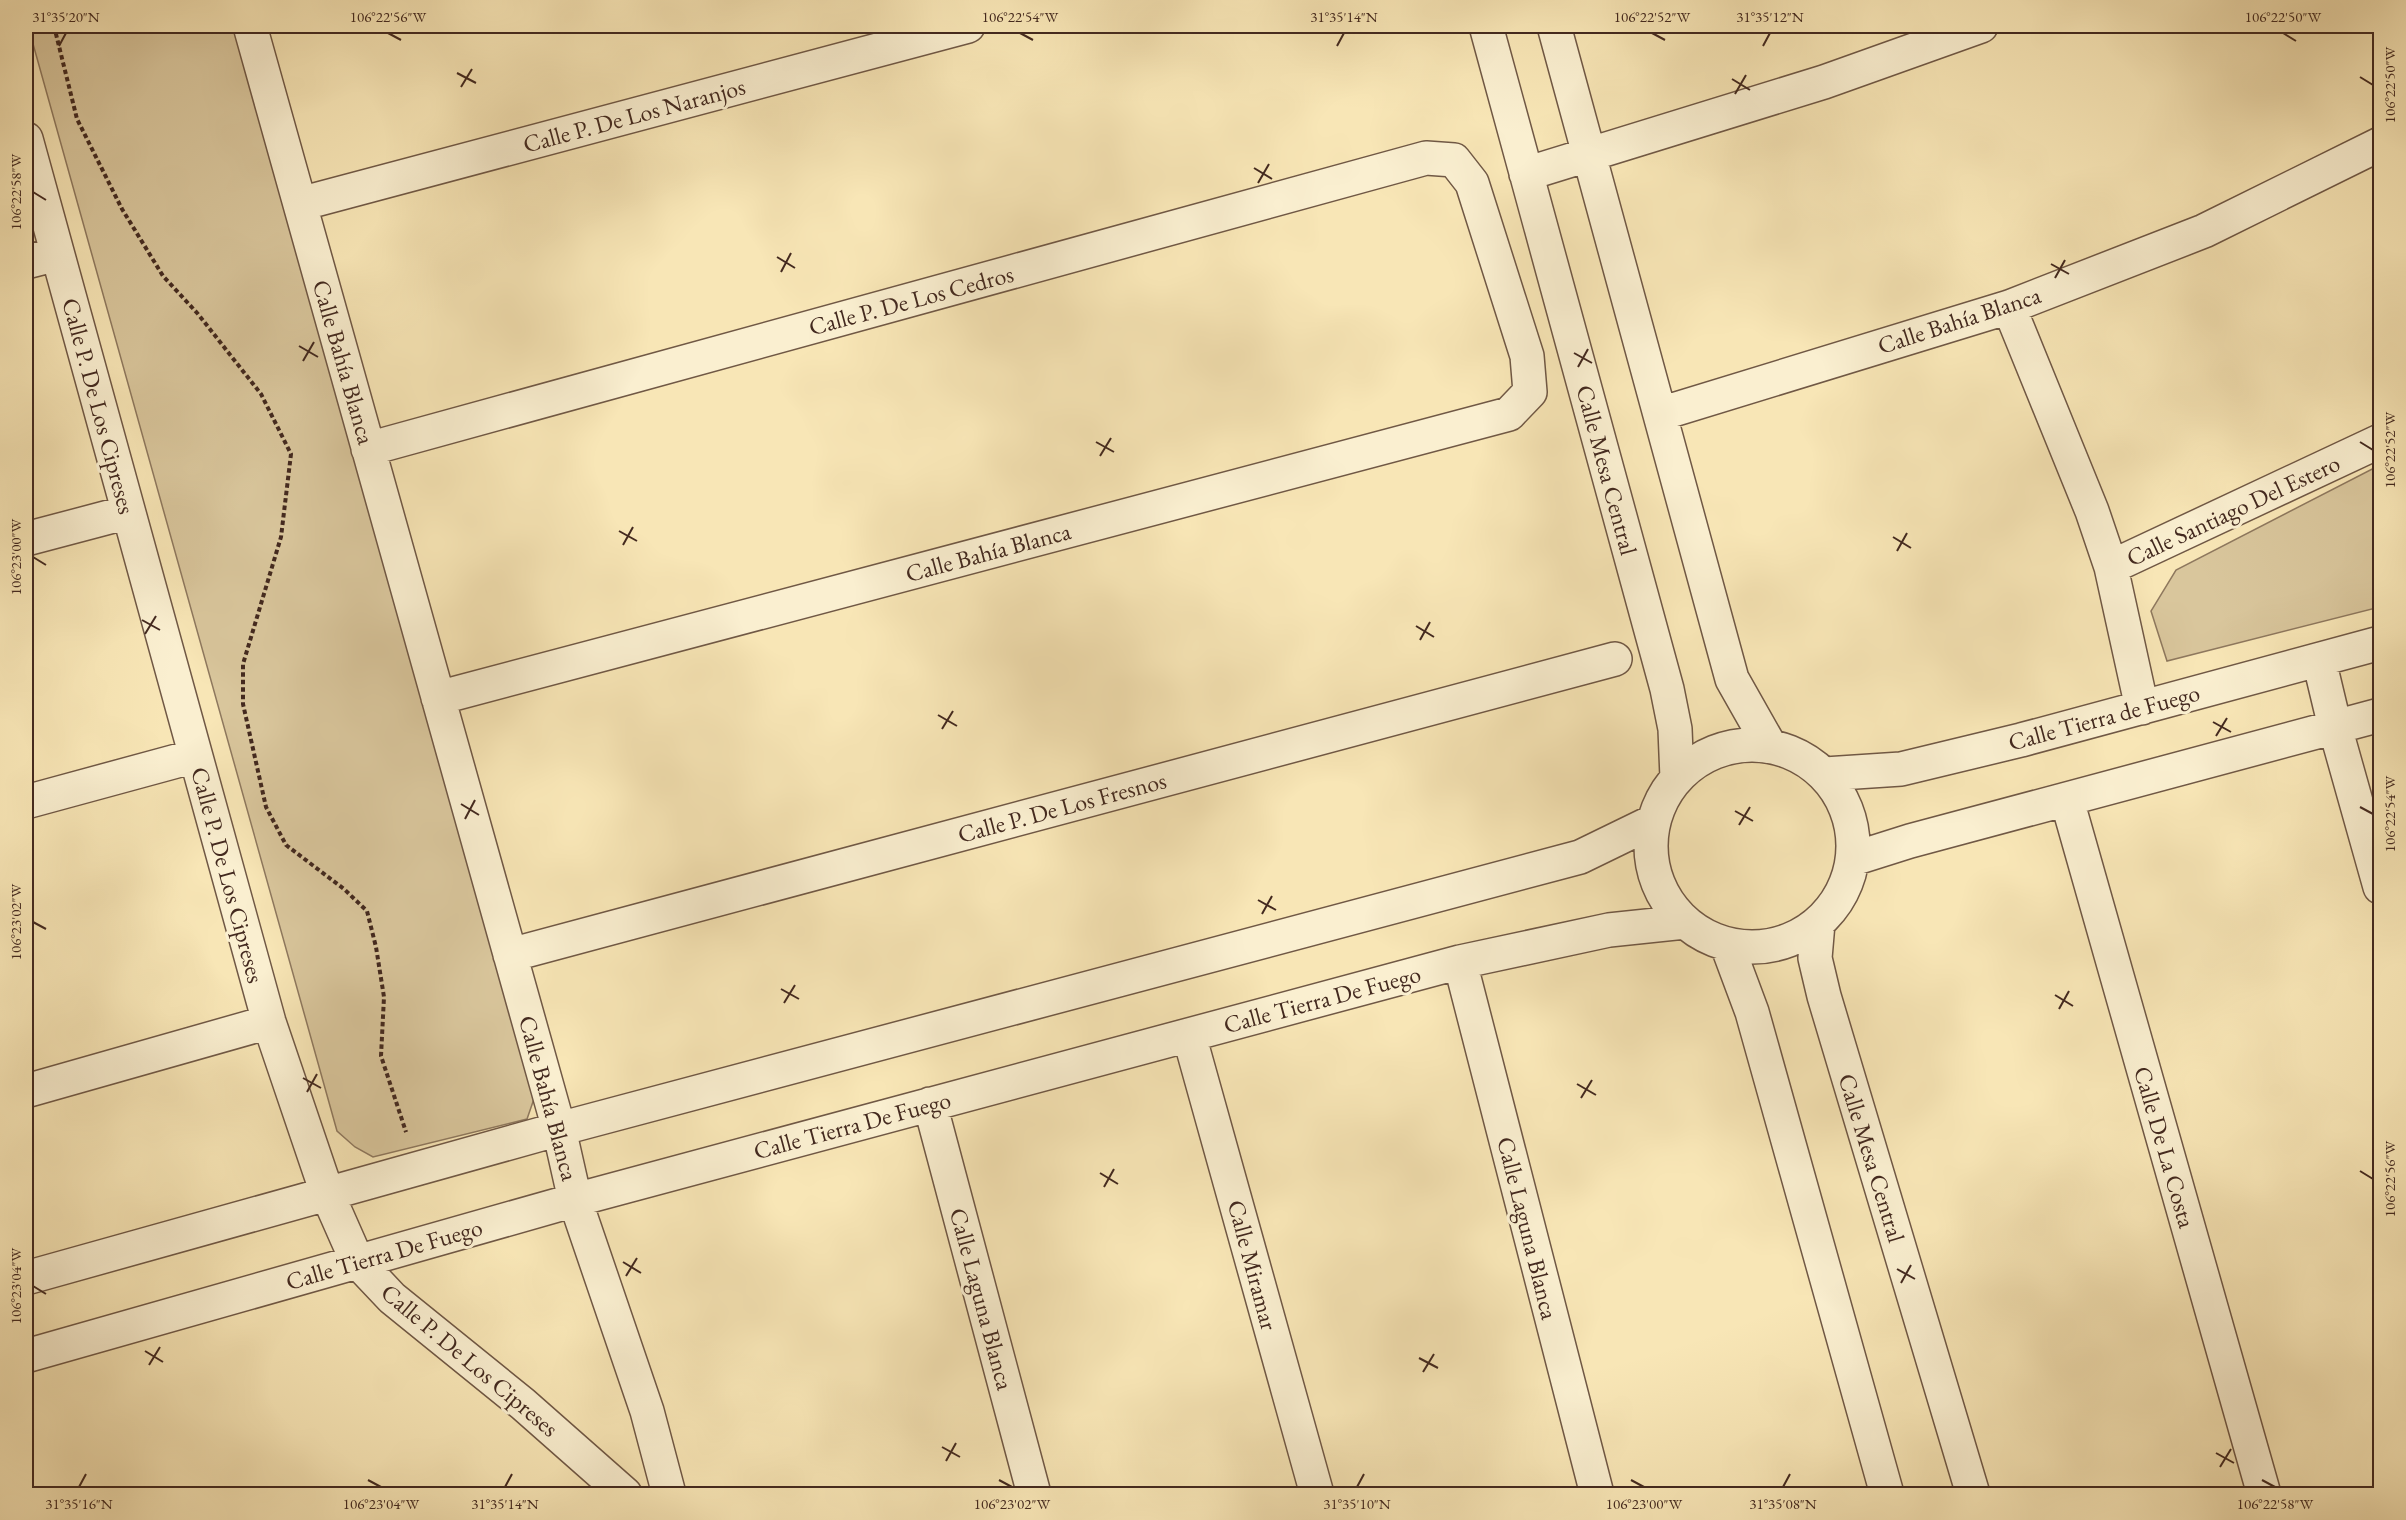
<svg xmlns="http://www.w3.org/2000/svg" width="2406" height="1520" font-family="'EB Garamond',serif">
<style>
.park{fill:#d9c69c;stroke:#8e785e;stroke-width:1.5}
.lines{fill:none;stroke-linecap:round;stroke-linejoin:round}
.minor-casing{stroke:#705845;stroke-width:36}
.path{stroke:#43291f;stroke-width:4;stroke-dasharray:4.5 3;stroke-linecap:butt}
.minor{stroke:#faefd0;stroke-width:33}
.ticks{fill:none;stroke:#43291f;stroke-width:2}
.labels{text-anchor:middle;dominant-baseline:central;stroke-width:6;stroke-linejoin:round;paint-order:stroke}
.street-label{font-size:24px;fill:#43291f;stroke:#faefd0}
.neatline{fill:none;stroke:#43291f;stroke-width:2}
.ticks-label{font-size:15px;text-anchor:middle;fill:#43291f}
</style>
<rect width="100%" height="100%" fill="#f8e6b6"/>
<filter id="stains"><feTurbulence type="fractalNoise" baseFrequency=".00333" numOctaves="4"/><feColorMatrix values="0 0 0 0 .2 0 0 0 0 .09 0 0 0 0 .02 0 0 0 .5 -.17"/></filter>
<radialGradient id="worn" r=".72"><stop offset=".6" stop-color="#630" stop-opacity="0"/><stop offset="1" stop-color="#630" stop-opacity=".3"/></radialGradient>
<path class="park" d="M28 26H236L536 1093 527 1119 373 1157 355 1147 337 1131Z
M2380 465V607L2167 661 2151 611 2176 570Z"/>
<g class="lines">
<defs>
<path id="minor" d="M250 26 559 1129 575 1200 647 1411 669 1494
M1486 26 1667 689 1675 729 1677 778
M1554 26 1732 679 1770 746
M26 139 269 1022 327 1193 357 1261 392 1298 523 1404 625 1494
M1526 174 1824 82 1981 26
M300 204 968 26
M26 262 57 254
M2009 307 2092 511 2111 567 2142 708
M1660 414 2009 307 2204 231 2380 144
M368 449 1426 158 1454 160 1472 183 1527 356 1530 392 1509 414 438 698
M26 539 128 512
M2111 567 2380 441
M2319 660 2335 727 2380 887
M1651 846a101 101 0 1 1 202 0a101 101 0 1 1-202 0Z
M1825 774 1901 769 2021 740 2380 643
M2067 800 2264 1494
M26 802 195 756
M1853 859 1910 841 2380 715
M1818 923 1815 958 1824 996 1973 1494
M1727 945 1752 1012 1887 1494
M510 955 1615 659
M1460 962 1597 1494
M1189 1035 1317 1494
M26 1091 269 1022
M930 1104 1034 1494
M26 1278 559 1129 1580 857 1654 821
M26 1356 575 1200 1460 962 1609 930 1685 922"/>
</defs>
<use href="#minor" class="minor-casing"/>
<path class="path" d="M54 26 77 119 122 209 163 276 198 314 261 394 291 454 281 537 243 664V704L266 807 286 845 344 889 367 911 376 947 384 997 381 1056 406 1132"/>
<use href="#minor" class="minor"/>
</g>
<path class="ticks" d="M388 33 401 40M1020 33 1033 40M1652 33 1665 40M2283 33 2296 41M59 46 66 33M1337 46 1344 33M1763 46 1770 33M457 73 476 83M2360 77 2373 85M1732 79 1750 90M461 87 472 69M1735 94 1746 75M1254 168 1272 179M1258 183 1269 164M33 192 46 200M777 257 795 268M2051 264 2069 274M781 272 791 253M2055 278 2065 260M299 346 318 357M1574 353 1592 363M303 361 314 342M1578 367 1588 349M1096 442 1114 452M2360 442 2373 450M1100 456 1111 438M619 531 637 541M1893 537 1911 548M623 545 633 527M1897 551 1907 533M33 557 46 565M142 620 160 630M1416 626 1434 637M145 634 156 616M1420 640 1430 622M938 715 957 726M2213 722 2231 732M942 729 953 711M2216 736 2227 718M461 804 479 815M2360 807 2373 814M1735 811 1753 821M465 819 475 800M1739 825 1750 807M1258 900 1276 910M1262 914 1272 896M33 922 46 929M781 989 799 999M2055 995 2073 1006M784 1003 795 985M2059 1009 2069 991M303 1078 321 1088M1577 1084 1596 1095M307 1092 317 1074M1581 1098 1592 1080M2360 1171 2373 1179M1100 1173 1118 1184M1104 1187 1114 1169M623 1262 641 1273M1897 1269 1915 1279M626 1276 637 1258M1901 1283 1911 1265M33 1286 46 1294M145 1351 163 1362M1419 1358 1438 1368M149 1365 160 1347M1423 1372 1434 1354M942 1447 960 1457M2216 1453 2234 1463M946 1461 956 1443M2220 1467 2231 1449M368 1480 381 1487M999 1480 1012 1487M1631 1480 1644 1487M2262 1480 2275 1487M79 1487 86 1474M505 1487 512 1474M1357 1487 1364 1474M1783 1487 1790 1474"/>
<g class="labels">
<g class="street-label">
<text transform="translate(634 115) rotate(-15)">Calle P. De Los Naranjos</text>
<text transform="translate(911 300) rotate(-15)">Calle P. De Los Cedros</text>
<text transform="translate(1959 320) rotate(-18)">Calle Bahía Blanca</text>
<text transform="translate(344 362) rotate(74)">Calle Bahía Blanca</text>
<text transform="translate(99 406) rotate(75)">Calle P. De Los Cipreses</text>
<text transform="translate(1607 470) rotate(75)">Calle Mesa Central</text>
<text transform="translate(2233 510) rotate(-25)">Calle Santiago Del Estero</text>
<text transform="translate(988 552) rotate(-15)">Calle Bahía Blanca</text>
<text transform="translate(2104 717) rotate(-15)">Calle Tierra de Fuego</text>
<text transform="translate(1062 807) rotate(-15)">Calle P. De Los Fresnos</text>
<text transform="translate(228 875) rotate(75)">Calle P. De Los Cipreses</text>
<text transform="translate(1322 999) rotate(-15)">Calle Tierra De Fuego</text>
<text transform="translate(549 1098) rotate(75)">Calle Bahía Blanca</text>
<text transform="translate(852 1125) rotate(-15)">Calle Tierra De Fuego</text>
<text transform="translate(2165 1147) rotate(74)">Calle De La Costa</text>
<text transform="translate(1872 1158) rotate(73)">Calle Mesa Central</text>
<text transform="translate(1528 1228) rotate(76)">Calle Laguna Blanca</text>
<text transform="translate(384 1254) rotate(-16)">Calle Tierra De Fuego</text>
<text transform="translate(1253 1265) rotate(75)">Calle Miramar</text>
<text transform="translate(982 1299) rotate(75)">Calle Laguna Blanca</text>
<text transform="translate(470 1360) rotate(40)">Calle P. De Los Cipreses</text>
</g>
</g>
<rect width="2406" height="1520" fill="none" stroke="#f8e6b6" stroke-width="66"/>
<rect x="33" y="33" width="2340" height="1454" class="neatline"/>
<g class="ticks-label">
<text x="66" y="22">31°35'20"N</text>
<text x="388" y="22">106°22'56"W</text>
<text x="1020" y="22">106°22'54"W</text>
<text x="1344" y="22">31°35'14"N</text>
<text x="1652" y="22">106°22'52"W</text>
<text x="1770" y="22">31°35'12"N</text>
<text x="2283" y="22">106°22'50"W</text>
<text transform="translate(2390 85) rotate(-90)" y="5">106°22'50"W</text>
<text transform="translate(16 192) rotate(-90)" y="5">106°22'58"W</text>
<text transform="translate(2390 450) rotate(-90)" y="5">106°22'52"W</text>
<text transform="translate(16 557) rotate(-90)" y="5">106°23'00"W</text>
<text transform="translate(2390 814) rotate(-90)" y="5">106°22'54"W</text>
<text transform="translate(16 922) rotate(-90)" y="5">106°23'02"W</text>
<text transform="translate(2390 1179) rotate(-90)" y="5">106°22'56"W</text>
<text transform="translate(16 1286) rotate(-90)" y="5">106°23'04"W</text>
<text x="79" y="1509">31°35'16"N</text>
<text x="381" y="1509">106°23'04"W</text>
<text x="505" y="1509">31°35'14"N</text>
<text x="1012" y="1509">106°23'02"W</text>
<text x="1357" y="1509">31°35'10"N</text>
<text x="1644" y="1509">106°23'00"W</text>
<text x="1783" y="1509">31°35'08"N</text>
<text x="2275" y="1509">106°22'58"W</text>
</g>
<rect width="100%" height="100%" filter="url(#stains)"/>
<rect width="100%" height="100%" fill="url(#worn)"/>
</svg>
